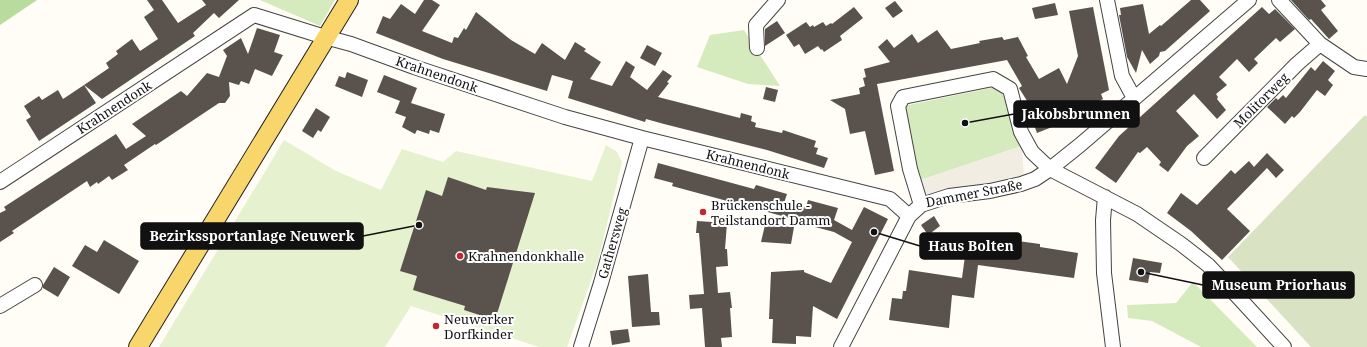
<svg xmlns="http://www.w3.org/2000/svg" width="1367" height="347" font-family="'Noto Serif',serif">
<style>
.green{fill:#d5ebbd}
.forest{fill:#b9dc9c}
.cemetery{fill:#d9e3c4}
.pitch{fill:#e6f2cf}
.plaza{fill:#f1ede2}
.building{fill:#5a524d}
.lines{fill:none;stroke-linecap:round;stroke-linejoin:round}
.minor-casing{stroke:#444;stroke-width:16}
.major-casing{stroke:#222;stroke-width:20}
.minor{stroke:#fff;stroke-width:14}
.major{stroke:#f9d66b;stroke-width:18}
.poi-dot{fill:#c4262e;stroke:#fff;stroke-width:1.5}
.labels{text-anchor:middle;dominant-baseline:central;stroke-width:4;stroke-linejoin:round;paint-order:stroke}
.street-label{font-size:13px;fill:#111;stroke:#fff}
.poi-label{font-size:13px;fill:#111;stroke:#fff;text-anchor:start}
.leader{fill:none;stroke:#111;stroke-width:1.5}
.callout-dot{fill:#111;stroke:#fff;stroke-width:1.5}
.callout{fill:#111;stroke:#111;stroke-width:1.5}
.callout-label{font-size:14px;text-anchor:middle;font-weight:bold;fill:#fff}
</style>
<rect width="100%" height="100%" fill="#fffdf5"/>
<path class="green" d="M260 0H335L320 26Z
M744 30 780 86 748 84 697 67 710 35Z
M995 87 1006 98 1022 146 918 181 904 106Z
M1193 282 1257 347H1201L1152 321 1128 318 1127 305 1176 303Z"/>
<path class="forest" d="M0 0H37L0 25Z"/>
<path class="cemetery" d="M1365 115 1367 117V347H1311L1228 257Z"/>
<path class="pitch" d="M284 140 336 171 381 190 402 149 443 162 456 151 592 181 606 145 617 152 622 162 598 261 567 347H539L411 306 385 347H159Z"/>
<path class="plaza" d="M1022 146 1024 178 921 205 914 182Z"/>
<path class="building" d="M147 0H162L178 23 206 5 202 0H239L219 18 214 13 193 33 195 36 102 99 84 85 109 68 106 63 118 54 116 51 132 39 140 51 158 39 144 17 154 10Z
M424 0H432L440 5 422 31 452 43 454 37 458 38 464 28 466 30 476 12 511 40 535 54 542 43 565 60 575 42 586 49 584 51 601 62 590 79 612 86 626 61 635 67 630 77 647 90 663 70 672 76 667 82 669 83 658 97 740 118 741 113 752 116 751 121 756 123 755 127 782 133 783 130 816 141 814 147 818 148 816 154 828 158 824 168 767 150 664 124 646 119 645 122 568 98 573 81 552 75 547 91 443 59 376 33 383 16 390 19 401 4 415 14Z
M1191 0H1200L1210 11 1165 51 1160 52 1159 56 1150 64 1142 50 1136 73 1127 57 1119 15H1121L1120 8 1143 4 1149 34 1160 25 1161 26Z
M1291 0H1321L1326 6 1321 10 1338 31 1329 39 1311 19 1309 20Z
M895 1 903 11 893 18 885 8Z
M1055 3 1058 15 1035 19 1032 8Z
M854 7 863 18 840 36 842 40 824 52 822 49 821 50 818 46 805 54 799 44 794 47 786 35 806 22 810 27 813 25 814 27 823 22 826 26 831 23 832 24Z
M1093 7 1109 90 1101 94 1103 99 1052 127 1037 133 1027 106 1029 104 1019 88 1022 86 1007 60 877 84 894 171 875 175 865 131 850 134 845 109 830 100 860 94 859 88 865 86 863 78 866 77 864 69 890 62 878 47 887 39 894 48 912 34 918 43 937 30 951 49 980 43 979 41 1002 37 1004 40 1018 37 1028 56 1026 57 1039 79 1059 68 1067 84 1078 56 1069 11Z
M1262 7 1269 14 1275 9 1295 29 1280 42 1276 38 1254 59 1258 63 1249 72 1237 59 1219 77 1227 85 1216 94 1218 97 1217 99 1226 110 1217 119 1194 94 1176 111 1199 136 1187 146 1168 172 1159 165 1161 162 1147 147 1140 153 1138 152 1116 183 1095 168 1119 136Z
M777 21 785 33 765 46V29Z
M257 28 280 35 274 52 283 55 272 76 255 69 249 84 241 81 239 85 229 82 230 96 225 103H219L156 145 155 144 124 165 128 170 112 180 109 176 98 184 97 182 90 187 87 181 12 231 14 233 0 242V213L6 210 4 207 116 134 126 149 146 136 132 124 181 91 187 96 207 73 219 77 227 56 223 50 241 38 248 54Z
M647 45 662 53 655 66 640 58Z
M1323 61 1335 71 1328 80 1333 85 1325 96 1317 90 1300 112 1294 118 1292 116 1285 124 1267 107 1276 98 1278 100 1283 95 1286 98 1311 67 1315 71Z
M347 72 368 80 362 97 335 86 339 76 345 78Z
M384 75 417 88 411 103 445 114 439 133 430 130 429 134 417 130 415 134 402 127 406 117 395 113 400 101 377 92Z
M84 85 96 103 39 141 26 120 31 117 24 106 39 96 42 100 58 90 63 99Z
M766 87 778 90 775 102 763 99Z
M316 108 330 117 321 132 318 130 313 138 302 131Z
M1267 153 1284 170 1276 178 1267 168 1227 209 1250 231 1222 260 1191 231 1167 213 1181 193 1197 205 1231 170 1235 174 1249 161 1254 167Z
M658 163 754 189 756 185 787 194 784 203 806 207 808 200 838 208 834 220 852 230 864 207 888 219 837 319 813 306 811 337 796 336V344L772 343 773 319H769L771 272 804 270V272L831 283 852 242 834 232 804 224V222L672 186 673 183 654 178Z
M448 177 486 190 487 187 535 193 495 320 464 310 465 306 413 290 417 276 400 271 426 190 442 196Z
M934 216 940 226 928 235 921 225Z
M697 221 727 223 725 249H727L728 266 716 267 718 293 730 292 732 308H730L732 337 721 338 722 347H705L702 308 690 309 689 295 704 294 699 233H696Z
M765 225 794 227 791 244 761 242Z
M968 234 1040 244V247L1078 253 1074 278 978 265 974 298 952 295 949 328 889 320 892 298 902 299 903 291H906L909 270 962 278Z
M104 240 139 261 119 294 72 266 85 245 97 252Z
M1133 258 1162 263 1160 273 1150 272 1148 283 1129 280Z
M54 267 70 277 58 297 43 288V285Z
M648 274 651 312H659L660 325 632 327 628 276Z
M628 329 630 342 612 345 610 331Z"/>
<g class="lines">
<defs>
<path id="minor" d="M1107 0 1122 76 1134 98
M1279 0 1320 44 1354 67 1367 69
M757 48 756 25 778 0
M1204 158 1297 64 1320 44
M0 182 254 15 325 37 351 44 414 67 565 117 642 138 890 199 909 216
M1105 197 1103 220 1104 273 1113 347
M921 205 910 169 898 106 903 97 993 79 1010 89 1021 132 1032 152 1050 169 1137 214 1181 244 1208 265 1240 299 1284 347
M0 306 35 285
M581 347 601 283 642 138
M841 347 909 216 921 205 949 196 990 191 1021 184 1035 179 1050 169 1080 145 1249 0"/>
<path id="major" d="M138 347 349 0"/>
</defs>
<use href="#minor" class="minor-casing"/>
<use href="#major" class="major-casing"/>
<use href="#minor" class="minor"/>
<use href="#major" class="major"/>
</g>
<g class="poi-dot">
<circle cx="703" cy="212" r="4"/>
<circle cx="460" cy="256" r="4"/>
<circle cx="436" cy="326" r="4"/>
</g>
<g class="labels">
<g class="street-label">
<text transform="translate(437 74) rotate(19)">Krahnendonk</text>
<text transform="translate(1261 100) rotate(-45)">Molitorweg</text>
<text transform="translate(114 107) rotate(-33)">Krahnendonk</text>
<text transform="translate(748 164) rotate(14)">Krahnendonk</text>
<text transform="translate(974 193) rotate(-11)">Dammer Straße</text>
<text transform="translate(612 243) rotate(-74)">Gathersweg</text>
</g>
<g class="poi-label">
<text x="711" y="205">Brückenschule -<tspan x="711" dy="15">Teilstandort Damm</tspan></text>
<text x="468" y="256">Krahnendonkhalle</text>
<text x="444" y="319">Neuwerker<tspan x="444" dy="15">Dorfkinder</tspan></text>
</g>
</g>
<path class="leader" d="M965 123L1014 114M419 225L363 236M874 232L920 246M1141 272L1203 285"/>
<g class="callout-dot">
<circle cx="965" cy="123" r="4"/>
<circle cx="419" cy="225" r="4"/>
<circle cx="874" cy="232" r="4"/>
<circle cx="1141" cy="272" r="4"/>
</g>
<g class="callout">
<rect x="1014" y="101" width="125" height="26" rx="4"/>
<rect x="141" y="223" width="222" height="26" rx="4"/>
<rect x="920" y="233" width="101" height="26" rx="4"/>
<rect x="1203" y="272" width="151" height="26" rx="4"/>
</g>
<g class="callout-label">
<text x="1076" y="119">Jakobsbrunnen</text>
<text x="252" y="241">Bezirkssportanlage Neuwerk</text>
<text x="971" y="251">Haus Bolten</text>
<text x="1279" y="290">Museum Priorhaus</text>
</g>
</svg>
